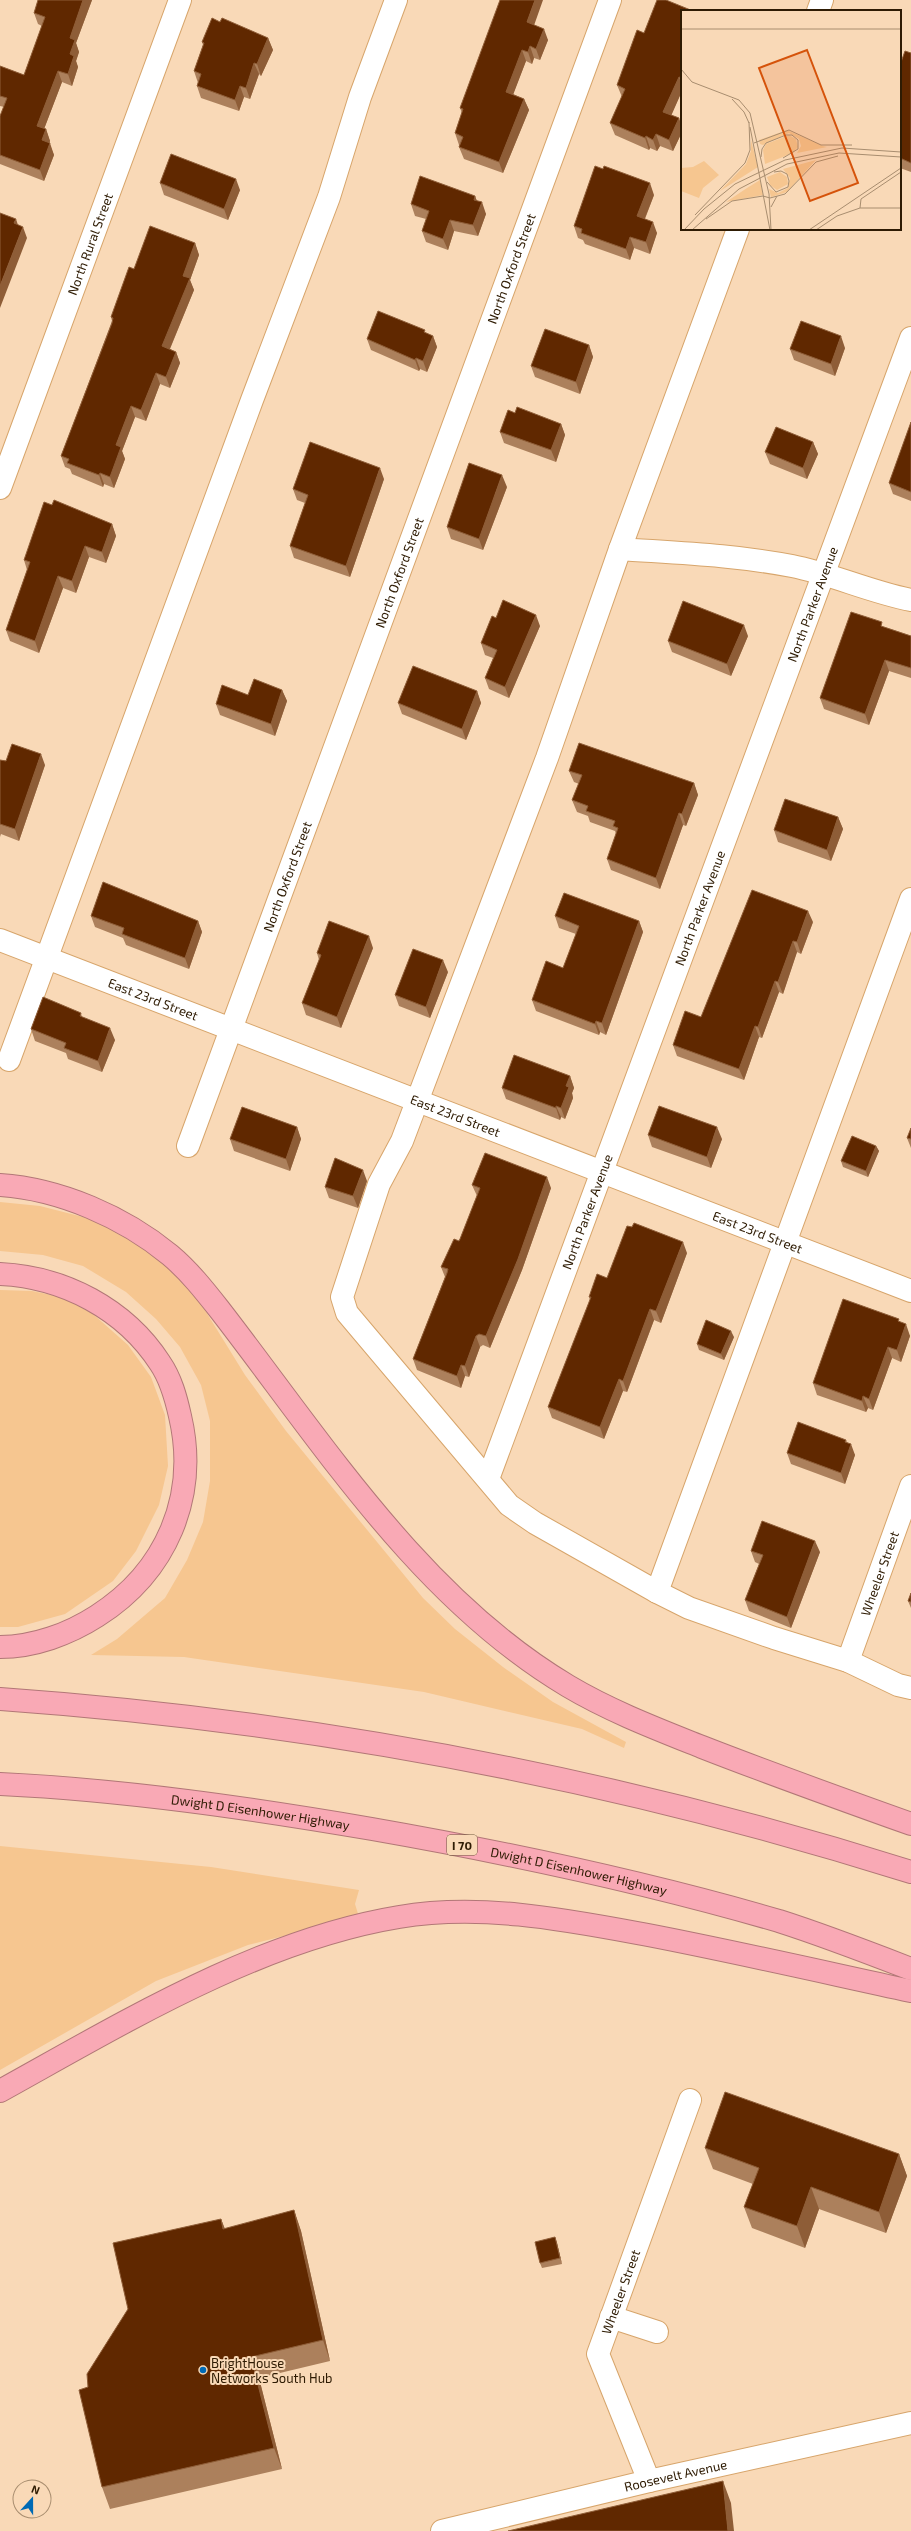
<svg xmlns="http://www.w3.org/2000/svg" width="911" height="2531" font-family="'Exo 2',sans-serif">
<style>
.green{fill:#f6c690}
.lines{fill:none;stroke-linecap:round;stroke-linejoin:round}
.minor-casing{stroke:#d7a56b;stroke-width:24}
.highway-casing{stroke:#b27777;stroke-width:24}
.minor{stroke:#fff;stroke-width:22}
.highway{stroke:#f9a9b5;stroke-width:22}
.wall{fill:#ac805c}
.shaded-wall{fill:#8e5d37}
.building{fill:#602800;stroke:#8e5d37}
.poi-dot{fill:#006ab5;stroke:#f9d9b7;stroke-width:1.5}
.labels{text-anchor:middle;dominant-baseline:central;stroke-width:4;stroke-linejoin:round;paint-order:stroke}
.shield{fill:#f9d9b7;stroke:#6b5439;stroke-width:1}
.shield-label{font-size:12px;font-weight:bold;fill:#2e1b03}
.street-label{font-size:13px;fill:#2e1b03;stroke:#f9d9b7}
.poi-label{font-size:13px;fill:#2e1b03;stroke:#f9d9b7;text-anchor:start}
.inset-road{fill:none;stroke:#a88d6f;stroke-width:1}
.view{fill:#d5530b;fill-opacity:0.15;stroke:#d5530b;stroke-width:2}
.inset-edge{fill:none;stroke:#2e1b03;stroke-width:2}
</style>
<rect width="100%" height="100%" fill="#f9d9b7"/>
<path class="green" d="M0 1202 40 1206 87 1218 127 1237 167 1266 195 1294 245 1375 286 1431 423 1598 455 1629 503 1667 553 1702 626 1742 624 1748 582 1729 424 1692 184 1657 91 1655 117 1639 165 1598 187 1560 203 1522 210 1481V1421L201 1385 180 1347 156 1319 126 1292 83 1266 43 1255 0 1251Z
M0 1290 32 1291 62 1297 93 1314 128 1345 151 1377 165 1415 168 1466 159 1505 136 1551 113 1581 65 1614 18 1627H0Z
M0 1846 211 1867 359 1890 355 1904 359 1917 248 1945 156 1981 0 2070Z"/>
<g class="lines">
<defs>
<g id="minor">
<path d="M818 11 822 0"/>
<path d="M738 229 620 549 547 758 402 1141 379 1184 342 1297 347 1313 509 1505 535 1523 657 1592 689 1608 774 1638 848 1661 898 1685 911 1688"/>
<path id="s1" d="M0 488 180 0"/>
<path d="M620 549C677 553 735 555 792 566 832 574 870 592 911 600"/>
<path id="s2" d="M0 940 911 1291"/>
<path d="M9 1060 252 400 329 197 360 97 396 0"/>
<path id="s3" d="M188 1146 610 0"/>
<path id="s4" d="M488 1479 911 338"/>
<path d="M657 1592 911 899"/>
<path id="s5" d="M848 1661 911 1486"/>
<path d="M611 2317 657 2332"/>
<path id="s6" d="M649 2481 598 2354 690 2100"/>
<path id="s7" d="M442 2531 649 2481 911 2423"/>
</g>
<g id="highway">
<path d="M0 1185C60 1189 124 1217 170 1255 189 1271 204 1290 219 1309 322 1442 420 1598 568 1686 610 1711 657 1729 702 1747 771 1774 841 1799 911 1824"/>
<path d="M0 1274C64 1277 125 1309 160 1363 171 1379 176 1398 180 1416 199 1497 166 1572 97 1616 69 1634 34 1647 0 1647"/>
<path d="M0 1699C309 1721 616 1779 911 1872"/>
<path id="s8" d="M0 1784C125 1790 249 1808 372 1829 509 1853 645 1882 779 1921 823 1935 867 1952 911 1969"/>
<path d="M0 2091C123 2023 259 1940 399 1917 482 1903 567 1920 648 1935 736 1952 823 1972 911 1991"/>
</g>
</defs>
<use href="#minor" class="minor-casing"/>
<use href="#highway" class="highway-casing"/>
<use href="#minor" class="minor"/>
<use href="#highway" class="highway"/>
</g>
<path class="wall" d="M38 0H92L76 43 79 52 76 61 78 67 72 86 62 82 44 129H46L50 141 49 143 54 155 44 181 0 164V116L4 107 0 106V66L24 75 42 26 38 24 34 13Z
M682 11V91L671 115 679 118 682 128V132L673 151 660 146 657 151 650 148 649 150 615 135 610 123 622 97 617 85 644 33Z
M220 22 268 38 273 50 261 76 259 74 250 99 244 97 239 111 201 98 197 86 198 83 194 71 203 45 202 42Z
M534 25 548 40 540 60 534 58 532 64 526 61 513 94 524 99 529 110 503 173 464 159 459 147 460 145H459L455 133 462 113 460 108Z
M911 53V172L900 168V65Z
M160 183 240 190 228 220 164 195Z
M654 195 645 219 657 233 650 254 634 248 630 260 585 244 583 240 578 238 574 226Z
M475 196 477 201 486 214 478 236 454 231 448 250 426 242 422 231 426 219 415 216 411 204Z
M195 243 199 255 190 280 194 290 170 349 176 352 180 363 170 388 160 384 146 421 135 417 122 451 125 459 114 488 104 484 103 487 72 474 70 469 65 467 61 456 112 321 111 317 134 269Z
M426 333 433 336 437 347 427 372 420 369 419 371 371 350 367 339Z
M589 345 593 357 580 394 535 377 531 366Z
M845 348 835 376 794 360 790 349Z
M515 413 561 424 565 435 556 462 504 443 500 432Z
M911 422V501L893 494 889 483Z
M813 442 818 454 807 479 770 464 765 452Z
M384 479 350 577 294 558 290 546 305 503 297 500 293 489Z
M507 487 483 550 451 539 447 527Z
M52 505 112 524 116 536 106 563 89 557 76 593 63 588 39 653 10 641 6 630 27 570 24 560Z
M496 618 540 626 509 698 489 689 485 678 493 658 485 655 481 643Z
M884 627 911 636V678L889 671 869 725 824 709 820 698Z
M748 636 731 676 672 652 668 641Z
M282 690 287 701 275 736 220 715 216 704Z
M477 691 481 703 466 740 402 714 398 703Z
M0 760 45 765 19 841 1 834 0 837Z
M569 771 694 783 698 795 686 826 683 825 660 889 611 870 607 859 616 834 615 831 590 822 588 816 577 812 572 800 579 784 574 782Z
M838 817 843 829 831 861 778 842 774 830Z
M91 916 198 921 202 932 189 969 126 945 123 938 95 927Z
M555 916 639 921 643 932 606 1035 600 1032 599 1035 536 1011 532 1000 563 968 576 934 559 928Z
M813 922 801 954 797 952 783 994 779 992 762 1038 759 1037 744 1080 677 1056 673 1045 701 1017Z
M373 948 341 1028 306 1015 302 1003 319 960 317 953Z
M448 972 430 1018 399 1006 395 995Z
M81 1013 82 1017 115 1040 102 1072 68 1059 66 1053 35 1041 31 1029Z
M570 1076 574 1088 572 1093 573 1098 565 1119 561 1117 560 1120 506 1099 502 1088Z
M297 1127 301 1139 290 1171 234 1151 230 1139Z
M911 1128V1148L907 1138Z
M648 1135 722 1139 711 1168 652 1147Z
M876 1146 879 1151 868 1177 843 1167 841 1161Z
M367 1181 358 1208 329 1198 325 1187Z
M472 1185 551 1188 522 1270 490 1348 483 1345 480 1347 469 1377 465 1376 461 1388 417 1370 413 1359 445 1277 441 1267 460 1239 477 1196Z
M687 1253 661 1323 654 1320 627 1392 623 1391 604 1439 552 1418 548 1407 590 1300 589 1297 607 1278Z
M900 1322 910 1336 901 1362 892 1358 873 1410 868 1408 866 1412 817 1395 813 1383Z
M734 1337 724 1360 699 1350 697 1344Z
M847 1442 855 1455 845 1484 791 1464 787 1453Z
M751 1551 820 1552 791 1628 749 1611 745 1600 759 1564 755 1562Z
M911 1593V1608L908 1601Z
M705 2148 899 2154 907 2176 886 2233 819 2209 805 2248 752 2228 744 2207 753 2184 713 2169Z
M294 2210 301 2231 330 2361 259 2378 282 2469 110 2509 102 2487 88 2387 221 2219 225 2229Z
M555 2237 557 2243 562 2264 542 2268 540 2263Z"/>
<path class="shaded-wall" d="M83 0H92L76 43 79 52 76 61 78 67 72 86 68 74 70 54V38Z
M535 0H543L531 34 527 22Z
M544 29 548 40 540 60 536 49Z
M268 38 273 50 261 76 257 64Z
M530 46 534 58 532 64 528 52Z
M522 50 526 61 510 103 506 92Z
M254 63 259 74 250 99 246 88Z
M58 71 62 82 41 137 37 126Z
M679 77 682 85V91L668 123 663 112Z
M240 86 244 97 239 111 235 100Z
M524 99 529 110 503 173 499 162Z
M679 118 682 128V132L673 151 669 140Z
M46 129 50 141 46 152 42 140Z
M656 134 660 146 657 151 653 140Z
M646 136 650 148 649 150 645 138Z
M50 143 54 155 44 181 40 170Z
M236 179 240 190 228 220 224 209Z
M650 183 654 195 641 228 637 216Z
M475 196 479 207 474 200Z
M482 202 486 214 478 236 473 225Z
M16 219 20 231 14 223Z
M450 220 454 231 448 250 443 239Z
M653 222 657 233 650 254 646 242Z
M23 227 27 238 0 308V286Z
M630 237 634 248 630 260 626 249Z
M195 243 199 255 190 280 194 290 166 358 162 346 183 276Z
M433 336 437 347 427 372 423 361Z
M841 336 845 348 835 376 831 364Z
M589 345 593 357 580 394 576 382Z
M176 352 180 363 170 388 166 377Z
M416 358 420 369 419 371 415 360Z
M156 373 160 384 146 421 141 410Z
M131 406 135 417 122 451 125 459 114 488 110 477 116 445Z
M561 424 565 435 556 462 551 450Z
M813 442 818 454 807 479 803 468Z
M380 468 384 479 350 577 346 566Z
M100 473 104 484 103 487 99 475Z
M502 475 507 487 483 550 479 539Z
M112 524 116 536 106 563 102 552Z
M85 546 89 557 76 593 72 581Z
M58 576 63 588 39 653 35 641Z
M536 615 540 626 509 698 505 687Z
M744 625 748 636 731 676 727 664Z
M885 660 889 671 869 725 865 714Z
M282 690 287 701 275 736 271 724Z
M477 691 481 703 466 740 462 729Z
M41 754 45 765 19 841 15 829Z
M694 783 698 795 686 826 682 814Z
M679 813 683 825 660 889 656 878Z
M838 817 843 829 831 861 827 850Z
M808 911 813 922 801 954 797 942Z
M198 921 202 932 189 969 185 958Z
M639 921 643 932 606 1035 602 1023Z
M369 936 373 948 341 1028 337 1017Z
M793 941 797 952 783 994 778 982Z
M443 960 448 972 430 1018 426 1007Z
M775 981 779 992 762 1038 758 1027Z
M596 1021 600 1032 599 1035 595 1024Z
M755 1026 759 1037 744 1080 739 1069Z
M110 1028 115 1040 102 1072 98 1061Z
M570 1076 574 1088 572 1093 573 1098 565 1119 561 1108 566 1086Z
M556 1106 561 1117 560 1120 556 1108Z
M297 1127 301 1139 290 1171 286 1159Z
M717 1127 722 1139 711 1168 707 1157Z
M876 1146 879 1151 868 1177 866 1171Z
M363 1170 367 1181 358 1208 353 1196Z
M547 1177 551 1188 522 1270 490 1348 486 1336Z
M683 1242 687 1253 661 1323 656 1311Z
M650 1309 654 1320 627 1392 623 1381Z
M906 1324 910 1336 901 1362 897 1350Z
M731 1331 734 1337 724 1360 721 1354Z
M476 1336 480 1347 469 1377 465 1366Z
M888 1347 892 1358 873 1410 869 1399Z
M461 1365 465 1376 461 1388 457 1376Z
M619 1379 623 1391 604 1439 600 1427Z
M863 1396 868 1408 866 1412 862 1401Z
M846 1440 849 1449 851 1444 855 1455 845 1484 841 1473Z
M815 1541 820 1552 791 1628 787 1617Z
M899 2154 907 2176 886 2233 879 2212Z
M811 2187 819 2209 805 2248 797 2226Z
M294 2210 301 2231 330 2361 323 2340Z
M221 2219 229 2240 223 2229Z
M555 2237 557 2243 562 2264 560 2258Z
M251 2357 259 2378 282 2469 274 2448Z
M723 2481 731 2503 734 2531H728Z"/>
<path class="building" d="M38 0H83L70 38 75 40 70 54 74 56 68 74 58 71 37 126 46 129 42 140 50 143 40 170 0 155V116L7 98 0 96V66L24 75 45 17 34 13Z
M500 0H535L527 22 544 29 536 49 530 46 528 52 522 50 506 92 524 99 499 162 459 147 463 137 455 133 463 109 460 108Z
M657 0H666L693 11H682V78L679 77 663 112 679 118 669 140 656 134 653 140 646 136 645 138 610 123 625 89 617 85 637 30 644 33Z
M212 18 220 22 222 18 268 38 257 64 254 63 246 88 240 86 235 100 197 86 201 74 194 71 204 43 202 42Z
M905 51 911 53V163L900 158V65Z
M171 154 236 179 224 209 160 183Z
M595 166 603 169 604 166 650 183 637 216 653 222 646 242 630 237 626 249 581 233 582 229 574 226Z
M420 176 475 196 474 200 482 202 473 225 450 220 443 239 422 231 429 211 411 204Z
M0 213 16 219 14 223 23 227 0 286Z
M150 226 195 243 183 276 190 278 162 346 176 352 166 377 156 373 141 410 131 406 116 445 121 447 110 477 100 473 99 475 67 463 69 459 61 456 112 323 113 318 111 317 129 267 134 269Z
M378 311 425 330 424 332 433 336 423 361 416 358 415 360 367 339Z
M801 321 841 336 831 364 790 349Z
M545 329 589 345 576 382 531 366Z
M517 407 561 424 551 450 500 432 508 410 515 413Z
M911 422V492L889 483Z
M776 427 813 442 803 468 765 452Z
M310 442 380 468 346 566 290 546 308 495 293 489Z
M469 463 502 475 479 539 447 527Z
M54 500 112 524 102 552 85 546 72 581 58 576 35 641 6 630 30 562 24 560 44 502 52 505Z
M503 600 536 615 505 687 485 678 497 650 481 643 492 616 496 618Z
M683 601 744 625 727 664 668 641Z
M851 612 882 622 881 626 911 636V668L885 660 865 714 820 698Z
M413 666 477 691 462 729 398 703Z
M254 679 282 690 271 724 216 704 222 685 248 695Z
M579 743 694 783 682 814 679 813 656 878 607 859 618 828 613 826 615 821 586 811 588 806 572 800 582 775 569 771Z
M12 744 41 754 15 829 0 824V760L6 761Z
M785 799 838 817 827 850 774 830Z
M103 882 198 921 185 958 122 934 124 928 91 916Z
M752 890 808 911 797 942 793 941 778 982 775 981 758 1027 755 1026 739 1069 673 1045 685 1011 701 1017Z
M564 893 639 921 602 1023 596 1021 595 1024 532 1000 546 961 563 968 579 926 555 916Z
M329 921 369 936 337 1017 302 1003 321 955 317 953Z
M413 949 443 960 426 1007 395 995Z
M43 997 81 1013 80 1016 110 1028 98 1061 64 1048 66 1043 31 1029Z
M514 1055 570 1076 566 1086 569 1087 561 1108 556 1106V1108L502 1088Z
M659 1106 717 1127 707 1157 648 1135Z
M242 1107 297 1127 286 1159 230 1139Z
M911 1128V1139L907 1138Z
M852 1136 876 1146 866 1171 841 1161Z
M485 1153 547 1177 518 1259 486 1336 479 1334 476 1336 465 1366 461 1365 457 1376 413 1359 447 1273 448 1269 441 1267 454 1239 459 1241 460 1239 480 1188 472 1185Z
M335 1158 363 1170 353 1196 325 1187Z
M634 1223 683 1242 656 1311 650 1309 623 1381 619 1379 600 1427 548 1407 591 1297H589L597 1274 607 1278 627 1226 632 1227Z
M843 1299 899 1319 898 1321 906 1324 897 1350 888 1347 869 1399 863 1396 862 1401 813 1383Z
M706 1320 731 1331 721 1354 697 1344Z
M798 1422 846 1440 845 1442 851 1444 841 1473 787 1453Z
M762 1521 815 1541 787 1617 745 1600 763 1555 751 1551Z
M911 1593V1602L908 1601Z
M725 2092 899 2154 879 2212 811 2187 797 2226 744 2207 759 2168 705 2148Z
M294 2210 323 2340 251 2357 274 2448 102 2487 79 2390 88 2387 87 2374 128 2309 113 2243 221 2219 223 2229Z
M555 2237 560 2258 540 2263 535 2242Z
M723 2481 728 2531H508Z"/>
<circle class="poi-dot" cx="203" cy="2370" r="4"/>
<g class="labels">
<rect class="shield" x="447" y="1835" width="30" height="20" rx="3"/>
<g class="shield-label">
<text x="462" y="1845">I 70</text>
</g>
<g class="street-label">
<text stroke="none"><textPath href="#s1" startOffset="260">North Rural Street</textPath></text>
<text stroke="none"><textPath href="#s3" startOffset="935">North Oxford Street</textPath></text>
<text stroke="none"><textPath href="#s3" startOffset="611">North Oxford Street</textPath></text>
<text stroke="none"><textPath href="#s4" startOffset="933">North Parker Avenue</textPath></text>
<text stroke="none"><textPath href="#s3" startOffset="287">North Oxford Street</textPath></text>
<text stroke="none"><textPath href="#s4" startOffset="609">North Parker Avenue</textPath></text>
<text stroke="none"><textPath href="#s2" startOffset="164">East 23rd Street</textPath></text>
<text stroke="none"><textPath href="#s2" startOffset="488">East 23rd Street</textPath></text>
<text stroke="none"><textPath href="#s4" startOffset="285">North Parker Avenue</textPath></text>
<text stroke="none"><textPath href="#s2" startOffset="812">East 23rd Street</textPath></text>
<text stroke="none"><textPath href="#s5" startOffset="93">Wheeler Street</textPath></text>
<text stroke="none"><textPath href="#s8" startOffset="262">Dwight D Eisenhower Highway</textPath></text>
<text stroke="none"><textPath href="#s8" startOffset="586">Dwight D Eisenhower Highway</textPath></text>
<text stroke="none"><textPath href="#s6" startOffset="203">Wheeler Street</textPath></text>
<text stroke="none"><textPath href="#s7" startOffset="240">Roosevelt Avenue</textPath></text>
</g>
<g class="poi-label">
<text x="211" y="2363">BrightHouse<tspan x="211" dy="15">Networks South Hub</tspan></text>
</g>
</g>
<g transform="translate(681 10)">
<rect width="220" height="220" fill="#f9d9b7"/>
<path d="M106 120 142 136 146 137 116 143 120 136 118 129 108 123 82 135 79 134 78 130ZM108 125 115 129 117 137 112 143 84 154 82 140 85 134ZM70 130 77 157 39 181 65 154 70 141ZM135 150 106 182 90 187 88 179 97 183 107 178 109 168 102 159ZM23 151 38 165 22 178 18 188 0 181V158L12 157ZM99 162 106 167 107 174 96 180 89 175 86 167ZM79 170 82 185 45 192 66 178Z" fill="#f6c690"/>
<path class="inset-road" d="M0 19H220M0 59 11 72 58 90 69 103 88 184 90 220M51 89 63 102 68 113M69 117 89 220M73 133 108 120 140 135H171M80 147 81 139 85 133 105 125H111L117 130V139L102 148M86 172 95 182 107 177 108 171 106 164 100 161 93 162M90 197 96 186M179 198H220M14 205 64 153 69 140 68 112M25 209 51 191 82 186 89 188 104 184 135 152 157 146M3 220 23 199 54 174 104 150 161 138 220 142M11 220 58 179 106 154 158 143 220 147M128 220 220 158M135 220 156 206 179 198 180 189 220 162"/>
<path class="view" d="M126 40 177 173 129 191 78 58Z"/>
<rect width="220" height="220" class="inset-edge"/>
</g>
<g transform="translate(32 2499) rotate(21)"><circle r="19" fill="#f9d9b7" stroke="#a88d6f"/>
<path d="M0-3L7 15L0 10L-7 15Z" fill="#006ab5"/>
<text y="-6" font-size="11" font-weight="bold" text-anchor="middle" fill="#2e1b03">N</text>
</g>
</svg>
